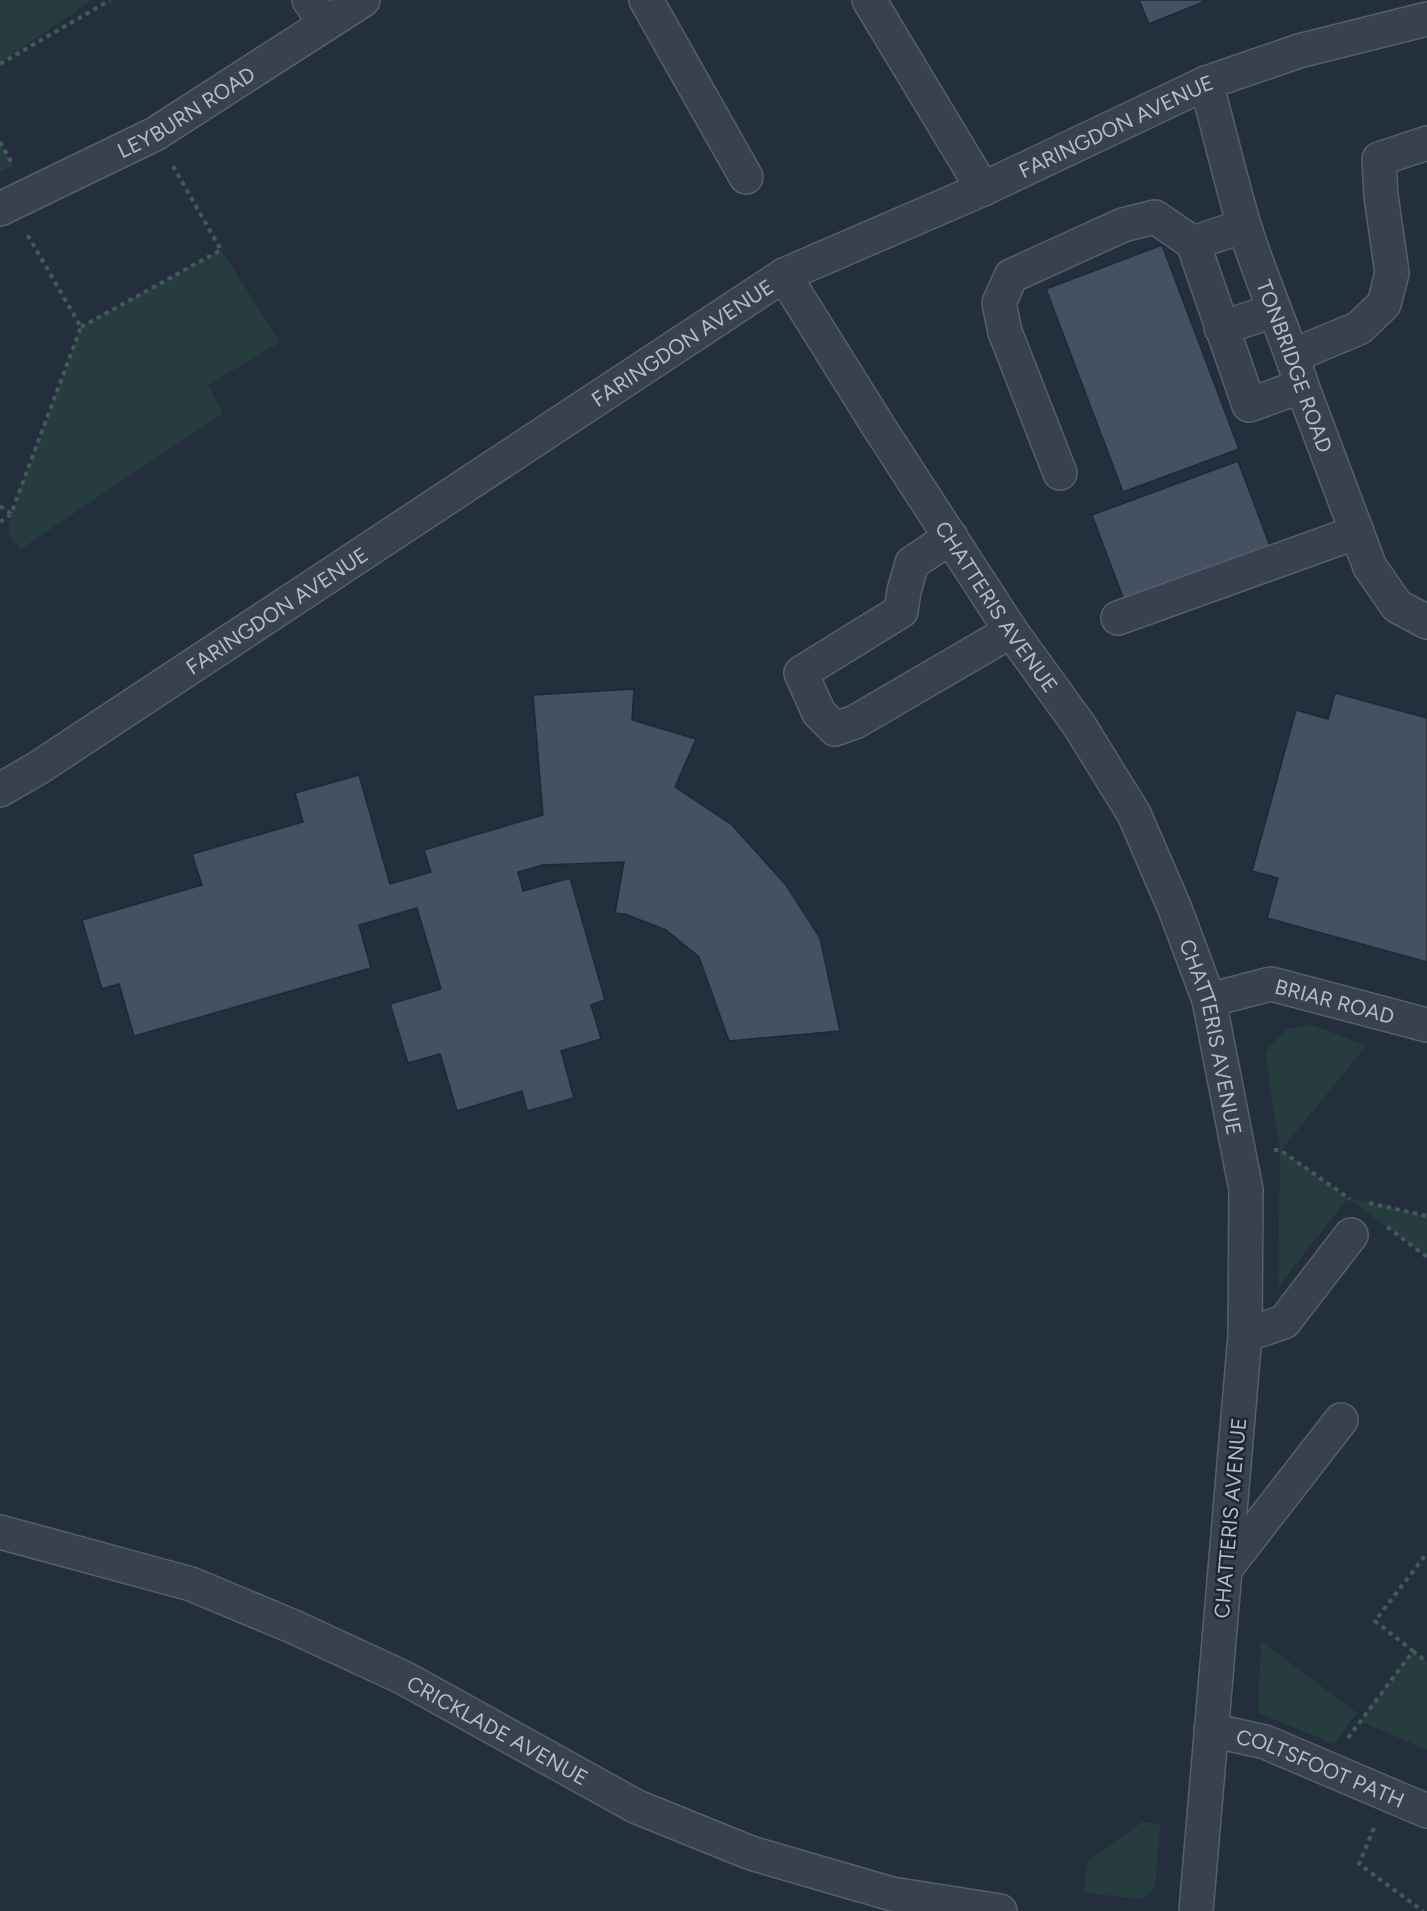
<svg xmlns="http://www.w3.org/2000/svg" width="1427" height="1911" font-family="Figtree,sans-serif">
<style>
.green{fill:#263c3f}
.building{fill:#455162;stroke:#1f2835;stroke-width:1.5}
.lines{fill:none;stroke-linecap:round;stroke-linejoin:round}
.minor-casing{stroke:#565f6c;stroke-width:36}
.path{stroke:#44595c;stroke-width:4;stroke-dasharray:4.5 4.5;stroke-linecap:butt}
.minor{stroke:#38414e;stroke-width:33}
.labels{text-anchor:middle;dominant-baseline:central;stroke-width:5;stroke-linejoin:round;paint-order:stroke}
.street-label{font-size:21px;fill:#b4bcc9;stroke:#1d2633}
</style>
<rect width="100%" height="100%" fill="#242f3e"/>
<path class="green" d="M0 0H92L0 63Z
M0 142 13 166 0 172Z
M221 250 280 342 208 385 223 413 21 549 8 535 11 514 81 327Z
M1313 1025 1366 1046 1281 1150 1348 1198 1427 1216V1257L1348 1198 1278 1287 1280 1150 1265 1052 1286 1029Z
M1261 1641 1357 1713 1334 1744 1258 1713Z
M1413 1651 1427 1662V1750L1360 1721Z
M1142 1822 1160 1824 1155 1888 1143 1899 1084 1893 1087 1862Z"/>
<path class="building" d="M1139 0H1208L1149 24Z
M1162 245 1239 449 1123 492 1046 289Z
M1238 461 1270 546 1124 600 1092 515Z
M634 689 632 720 696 739 675 787 732 825 786 885 820 938 840 1031 729 1041 699 957 666 930 625 914 615 913 624 862 543 865 518 872 523 891 570 878 605 1000 591 1005 601 1039 561 1051 574 1098 527 1111 522 1091 457 1111 440 1054 408 1063 390 1004 441 989 417 908 359 925 371 968 134 1036 119 984 102 989 82 920 202 885 192 854 303 822 295 793 359 775 390 884 431 872 424 850 543 815 533 695Z
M1335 693 1427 718V962L1267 918 1278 878 1252 871 1296 710 1328 719Z"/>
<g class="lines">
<defs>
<g id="minor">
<path d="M309 0 325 23"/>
<path d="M646 0 746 177"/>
<path d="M869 0 983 189"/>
<path id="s1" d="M1206 83C1219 130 1230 178 1244 225 1261 280 1285 332 1302 386L1370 567 1397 606 1427 622"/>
<path id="s2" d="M0 209 155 134 363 0"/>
<path d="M1193 243 1249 405 1302 386"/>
<path id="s3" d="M784 275 877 424 1011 631 1079 725 1134 814 1175 909 1209 1000 1246 1190 1245 1335 1196 1911"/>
<path d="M1221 328 1273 311"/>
<path d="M1292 356 1359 328 1384 304 1392 273 1381 196 1379 159 1427 143"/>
<path d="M1060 473 1005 332 999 303 1011 276 1123 225 1155 217 1193 243 1244 226"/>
<path d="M951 537 912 563 904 591 901 611 801 673 819 713 835 729 855 722 1011 631"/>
<path d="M1118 618 1357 532"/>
<path id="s4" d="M0 790 38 768 784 275 983 189 1206 83 1299 51 1427 19"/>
<path id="s5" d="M1209 1000 1271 984 1427 1025"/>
<path d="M1245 1335 1284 1322 1351 1235"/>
<path id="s6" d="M0 1532 191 1584 294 1627 404 1678 637 1807 751 1853 892 1894 1000 1911"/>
<path d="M1226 1568 1341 1420"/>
<path id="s7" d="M1211 1730 1265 1742 1427 1811"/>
</g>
</defs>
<use href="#minor" class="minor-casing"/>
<path class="path" d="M0 64 110 0
M0 142 13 165
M81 327 221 250 173 166
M0 506 11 514
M0 522 11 514 81 327 27 234
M1274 1150H1280L1350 1199
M1369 1203 1427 1216
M1387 1227 1427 1257
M1413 1651 1427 1662
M1348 1738 1413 1651 1375 1621 1427 1553
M1374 1828 1359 1864 1423 1911"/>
<use href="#minor" class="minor"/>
</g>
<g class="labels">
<g class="street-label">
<text stroke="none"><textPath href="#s2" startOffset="210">LEYBURN ROAD</textPath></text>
<text stroke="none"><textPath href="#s4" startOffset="1302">FARINGDON AVENUE</textPath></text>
<text stroke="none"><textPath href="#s4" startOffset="816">FARINGDON AVENUE</textPath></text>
<text stroke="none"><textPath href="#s1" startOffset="297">TONBRIDGE ROAD</textPath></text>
<text stroke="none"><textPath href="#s3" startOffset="394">CHATTERIS AVENUE</textPath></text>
<text stroke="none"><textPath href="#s4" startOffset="330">FARINGDON AVENUE</textPath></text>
<text stroke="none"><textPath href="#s5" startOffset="130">BRIAR ROAD</textPath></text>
<text stroke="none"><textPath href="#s3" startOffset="880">CHATTERIS AVENUE</textPath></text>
<text transform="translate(1230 1518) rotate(-85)">CHATTERIS AVENUE</text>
<text stroke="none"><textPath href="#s6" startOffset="538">CRICKLADE AVENUE</textPath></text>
<text stroke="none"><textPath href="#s7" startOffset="116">COLTSFOOT PATH</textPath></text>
</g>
</g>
</svg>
